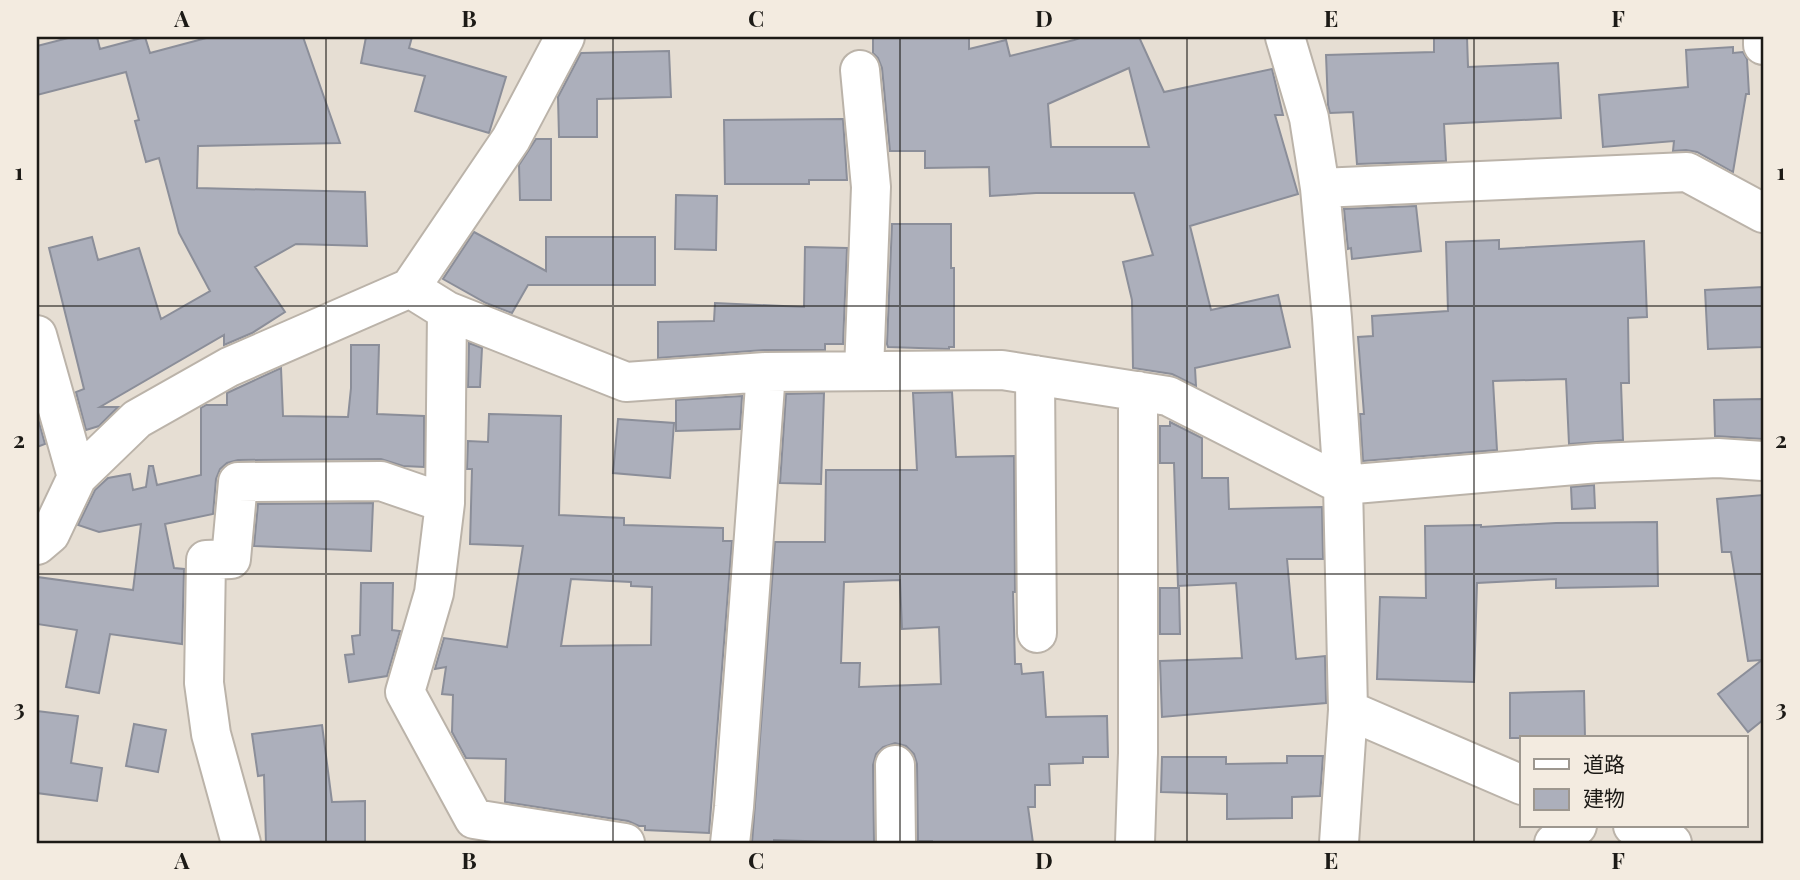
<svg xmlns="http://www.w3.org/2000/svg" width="1800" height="880" font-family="'Playfair Display','Noto Sans JP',serif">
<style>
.building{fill:#acafbb;stroke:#8b8e99;stroke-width:2;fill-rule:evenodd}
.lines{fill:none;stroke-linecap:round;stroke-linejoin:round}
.minor-casing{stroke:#bbb3a9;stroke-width:42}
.minor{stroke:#fff;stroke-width:38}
.grid{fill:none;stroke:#1c1a16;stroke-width:2;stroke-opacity:0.55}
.neatline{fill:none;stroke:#1c1a16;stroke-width:2.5}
.grid-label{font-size:23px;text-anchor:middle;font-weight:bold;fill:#1c1a16}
</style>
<rect width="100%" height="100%" fill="#e6ded3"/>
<path class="building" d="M72 37H97L100 49 145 37 150 53 210 37H303L340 143 198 146 197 188 365 192 367 246 296 244 255 267 285 312 252 333 224 345V335L100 407H118L99 426 86 430 76 392 84 389 49 248 92 237 98 260 139 248 161 319 210 291 179 233 159 158 146 162 135 121 139 120 126 72 37 95V46Z
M366 37H412L409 48 506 77 489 133 415 111 425 76 361 63Z
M873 37H969V49L1006 40 1010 56 1074 40 1083 37H1139L1164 92 1272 69 1283 115H1275L1298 194 1190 226 1211 310 1278 295 1290 347 1195 368 1196 386 1172 374 1133 368 1132 300 1123 262 1153 255 1134 193H1036L990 196 989 167 925 168V151H890L882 68 878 58 873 53ZM1129 68 1149 147H1051L1048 104Z
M1434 37H1467L1468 67 1558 63 1561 118 1444 124 1446 161 1357 164 1353 112 1330 113 1328 105 1326 55 1434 52Z
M1733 47V53L1743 52 1747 59 1749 94H1746L1733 172 1697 152 1686 150 1673 151 1674 141 1603 147 1599 95 1688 87 1686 50Z
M669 51 671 97 597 99V137H559L558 97 581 53Z
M843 119 847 180H809V184H725L724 120Z
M536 139H551V200H520L519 165Z
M676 195 717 196 716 250 675 249Z
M1416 206 1421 251 1352 259 1351 248 1348 249 1344 209Z
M892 224H951V268H954V347H949V349L888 347 887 344Z
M474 232 546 271V237H655V285H528L512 313 486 303 443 279Z
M1499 240V249L1644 241 1647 317 1628 318 1629 383H1621L1623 440 1569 444 1566 379 1493 381 1497 450 1363 461 1360 414H1364L1358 337 1373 336 1372 316 1448 311 1446 242Z
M805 247 847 248 843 344H825V350H764L658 358V322L714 321 715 303 804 307Z
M1763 287V347L1708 349 1705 290Z
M469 343 482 348 480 387H468Z
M351 345H379L377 414 424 416V467L403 466 381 459 238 460 227 463 220 469 216 479 213 514 165 524 174 568 184 569 182 644 110 634 99 693 66 687 77 630 37 624V577L133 590 141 524 99 532 78 525 95 490 108 478 130 474 133 490 146 487 149 466H153L157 485 201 475V408L206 405H227V393L281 368 283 416 348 417 351 388Z
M952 392 956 457 1014 456 1015 592H1013L1015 664H1021L1022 674 1043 672 1046 717 1107 716 1108 757H1083V763L1049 764 1050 785H1035V807H1028L1033 843H932V841H918L917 764 914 754 906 746 895 743 883 747 876 754 873 765 874 843H835V842L774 840V843H752L775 542H825L826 470H917L913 393ZM900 580 902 629 939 627 941 684 859 687 860 663H841L844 582Z
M824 393 821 484 780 483 786 394Z
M742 396 740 429 676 431V400Z
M1763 399V439L1715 436 1714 400Z
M489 414 561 416 559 515 624 518V525L723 528V541H732L709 833 645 830V826H639L628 821 505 802 506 759 466 758 452 732 453 695 442 694 446 667 435 669 444 638 507 647 523 546 470 544 472 469H467L468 441 488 442ZM571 579 631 582V586L652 587 651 645 561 646Z
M37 415 45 444 37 447Z
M618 419 674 423 670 478 613 473Z
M1170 422 1202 438V478H1228L1229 509 1322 507 1323 559H1287L1296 659 1325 656 1326 703 1162 717 1160 661 1242 658 1236 583 1178 586 1174 463H1160V426H1170Z
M1594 485 1595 508 1572 509 1571 487Z
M1763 495V720L1748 732 1718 694 1762 660 1748 661 1731 552H1722L1717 499Z
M373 503 371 551 254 546 258 504Z
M1657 522 1658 586 1556 588V579L1477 583 1474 682 1377 679 1380 597 1426 598 1425 526 1481 525V527L1556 523Z
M361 583H393L392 630 400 631 387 676 349 682 345 655 354 654 352 636 360 635Z
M1160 588H1179L1180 634H1160Z
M1584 691 1585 738H1510V693Z
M37 711 78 716 71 763 102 768 97 801 37 793Z
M134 724 166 730 158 772 126 766Z
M322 725 332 802 365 801V843H266L264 775 258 776 252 734Z
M1287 756H1323L1320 796 1292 797V818L1227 819V794L1161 792 1162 757H1226V764L1287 763Z"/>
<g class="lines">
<defs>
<path id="minor" d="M1285 37 1309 118 1320 188 1332 318 1343 485 1348 710 1339 843
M1763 37V45
M860 70 871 187 864 371
M1320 188 1687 172 1763 213
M410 288 447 311 626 382 766 372 1002 370 1168 396 1343 485 1598 463 1718 458 1763 461
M447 311 445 503 434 593 405 692 474 819 625 843
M37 335 77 477
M1035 375 1037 633
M37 545 50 534 77 477 137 419 229 367 410 288 511 139 565 37
M1348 710 1522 785
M895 765 896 843
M1633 826 1672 843
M241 843 211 734 204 683 206 560 231 559 238 482 381 481 445 503
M730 843 734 807 766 372
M1135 843 1138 753V391
M1554 843 1577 826"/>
</defs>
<use href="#minor" class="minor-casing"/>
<use href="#minor" class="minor"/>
</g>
<path class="grid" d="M326 37V843M613 37V843M900 37V843M1187 37V843M1474 37V843M37 306H1763M37 574H1763"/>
<rect width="1800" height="880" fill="none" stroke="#f3ebe0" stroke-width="77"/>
<rect x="1520" y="736" width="228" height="91" fill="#f3ebe0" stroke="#9d978f" stroke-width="2"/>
<rect x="1534" y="759" width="35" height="10" fill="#ffffff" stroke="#9d978f" stroke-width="2"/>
<text x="1583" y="772" font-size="21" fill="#1c1a16">道路</text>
<rect x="1534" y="789" width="35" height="21" fill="#acafbb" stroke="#9d978f" stroke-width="2"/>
<text x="1583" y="806" font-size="21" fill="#1c1a16">建物</text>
<rect x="38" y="38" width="1724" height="804" class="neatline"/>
<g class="grid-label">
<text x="182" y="27">A</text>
<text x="469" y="27">B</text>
<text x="756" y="27">C</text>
<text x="1044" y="27">D</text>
<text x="1331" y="27">E</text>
<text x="1618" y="27">F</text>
<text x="19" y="180">1</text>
<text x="1781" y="180">1</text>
<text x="19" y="448">2</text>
<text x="1781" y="448">2</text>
<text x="19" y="716">3</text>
<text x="1781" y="716">3</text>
<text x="182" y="869">A</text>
<text x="469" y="869">B</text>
<text x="756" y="869">C</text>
<text x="1044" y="869">D</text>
<text x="1331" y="869">E</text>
<text x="1618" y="869">F</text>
</g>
</svg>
